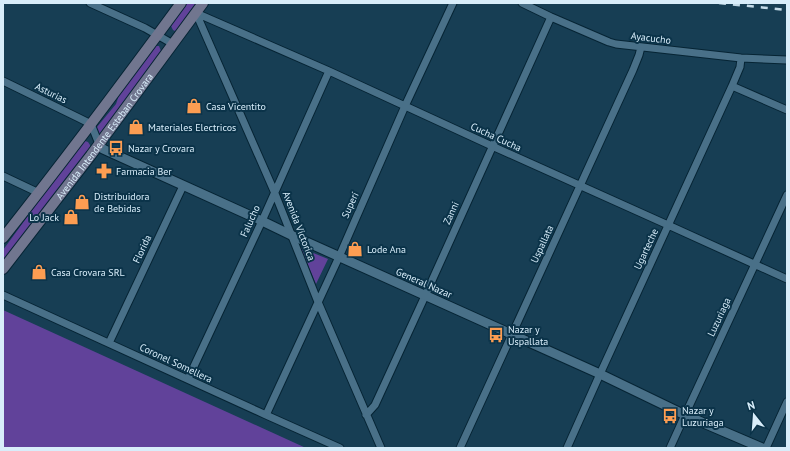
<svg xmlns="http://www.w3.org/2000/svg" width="790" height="451" font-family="'PT Sans',sans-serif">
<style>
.green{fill:#61429a}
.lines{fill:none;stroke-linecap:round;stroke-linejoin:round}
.minor-casing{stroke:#062434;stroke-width:9}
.tertiary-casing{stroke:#062434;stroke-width:11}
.secondary-casing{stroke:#062434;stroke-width:12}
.minor{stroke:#497088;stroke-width:7}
.tertiary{stroke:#497088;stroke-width:9}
.secondary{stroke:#71768f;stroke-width:10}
.rail{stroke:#c4dbe9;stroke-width:2.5;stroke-dasharray:7 7;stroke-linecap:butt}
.labels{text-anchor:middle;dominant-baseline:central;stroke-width:4;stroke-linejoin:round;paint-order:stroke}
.street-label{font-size:10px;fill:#d8edfa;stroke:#0b3349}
.poi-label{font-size:10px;fill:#d8edfa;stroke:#0b3349;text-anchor:start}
</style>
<rect width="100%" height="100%" fill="#173e54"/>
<path class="green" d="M186 3H199L179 30 175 31 173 30 171 26 173 22Z
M155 46H159L161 51 159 55 101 133 99 134 96 131 97 127 116 104 120 92Z
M85 141 88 142 90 145V148L3 266V250L82 142Z
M301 248 328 259 316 284Z
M3 310 306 448H3Z"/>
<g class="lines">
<defs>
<path id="minor" d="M90 3 145 28 173 44
M522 3 551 17 609 42 616 44 741 58 787 60
M196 13 329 71 492 146 668 225 787 279
M196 13 274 191 318 302 381 448
M3 81 79 118 91 124 99 144
M732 86 787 110
M3 176 39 193
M3 295 266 415 340 448
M109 343 183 186
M188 379 262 221 329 71
M266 415 339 257 405 106 453 3
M366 415 375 405 425 296 551 17
M460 448 633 70 639 55 641 47
M567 448 600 374 732 86 740 67 741 58
M670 448 685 415 787 195
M766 448 787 402"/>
<path id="tertiary" d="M99 144 103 149 262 221 291 235 600 374 685 415 762 448"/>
<g id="secondary">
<path d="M3 238C64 161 123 82 181 3"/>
<path id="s1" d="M3 269 91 155 203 3"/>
</g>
</defs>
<use href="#minor" class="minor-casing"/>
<use href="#tertiary" class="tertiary-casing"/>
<use href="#secondary" class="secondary-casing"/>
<use href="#minor" class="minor"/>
<use href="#tertiary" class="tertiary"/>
<use href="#secondary" class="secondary"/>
<path class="rail" d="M719 3 787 10"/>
</g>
<defs>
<symbol id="shop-bare" viewBox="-9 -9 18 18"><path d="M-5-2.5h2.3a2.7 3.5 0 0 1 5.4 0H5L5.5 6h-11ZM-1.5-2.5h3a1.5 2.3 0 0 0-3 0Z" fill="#fc9d52" stroke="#0b3349" stroke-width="2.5" paint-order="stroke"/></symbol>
<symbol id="bus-bare" viewBox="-9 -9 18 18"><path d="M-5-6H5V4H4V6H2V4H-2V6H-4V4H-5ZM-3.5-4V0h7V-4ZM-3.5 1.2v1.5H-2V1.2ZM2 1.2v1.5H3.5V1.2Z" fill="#fc9d52" stroke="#0b3349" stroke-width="2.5" paint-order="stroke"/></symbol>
<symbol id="pharmacy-bare" viewBox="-9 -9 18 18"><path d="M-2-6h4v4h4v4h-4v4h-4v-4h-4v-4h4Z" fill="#fc9d52" stroke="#0b3349" stroke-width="2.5" paint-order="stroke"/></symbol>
</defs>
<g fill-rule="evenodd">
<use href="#shop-bare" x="183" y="95" width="22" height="22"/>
<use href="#shop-bare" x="125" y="116" width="22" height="22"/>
<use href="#bus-bare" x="105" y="137" width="22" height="22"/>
<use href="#pharmacy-bare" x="93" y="160" width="22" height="22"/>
<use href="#shop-bare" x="71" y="191" width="22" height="22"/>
<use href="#shop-bare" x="60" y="206" width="22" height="22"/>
<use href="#shop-bare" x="344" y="238" width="22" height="22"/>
<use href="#shop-bare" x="28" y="261" width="22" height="22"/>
<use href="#bus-bare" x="485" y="324" width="22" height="22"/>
<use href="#bus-bare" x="659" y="405" width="22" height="22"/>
</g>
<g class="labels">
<g class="street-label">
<text transform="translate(651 38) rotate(7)">Ayacucho</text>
<text transform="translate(51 93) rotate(26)">Asturias</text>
<text stroke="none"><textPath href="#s1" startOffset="167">Avenida Intendente Esteban Crovara</textPath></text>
<text transform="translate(496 137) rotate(25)">Cucha Cucha</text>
<text transform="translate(350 205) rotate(-66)">Superí</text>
<text transform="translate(451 213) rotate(-66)">Zanni</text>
<text transform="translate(250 221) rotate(-66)">Falucho</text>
<text transform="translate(299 226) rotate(69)">Avenida Victorica</text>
<text transform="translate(542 244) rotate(-65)">Uspallata</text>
<text transform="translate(142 249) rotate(-65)">Florida</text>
<text transform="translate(646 249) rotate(-65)">Ugarteche</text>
<text transform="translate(424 283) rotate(24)">General Nazar</text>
<text transform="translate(719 317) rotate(-65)">Luzuriaga</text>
<text transform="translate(176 363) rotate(25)">Coronel Somellera</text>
</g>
<g class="poi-label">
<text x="206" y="106">Casa Vicentito</text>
<text x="148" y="127">Materiales Electricos</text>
<text x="128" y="148">Nazar y Crovara</text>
<text x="116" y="171">Farmacia Ber</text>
<text x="94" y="196">Distribuidora<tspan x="94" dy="12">de Bebidas</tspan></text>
<text x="59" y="217" text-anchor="end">Lo Jack</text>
<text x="367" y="249">Lode Ana</text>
<text x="51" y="272">Casa Crovara SRL</text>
<text x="508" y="329">Nazar y<tspan x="508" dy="12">Uspallata</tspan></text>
<text x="682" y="410">Nazar y<tspan x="682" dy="12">Luzuriaga</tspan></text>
</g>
</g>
<rect width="790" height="451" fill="none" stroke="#d8edfa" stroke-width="8"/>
<g transform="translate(754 415) rotate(343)" stroke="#0b3349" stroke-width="3" paint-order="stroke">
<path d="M0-3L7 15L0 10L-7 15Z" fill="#d8edfa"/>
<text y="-6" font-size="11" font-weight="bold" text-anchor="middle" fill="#d8edfa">N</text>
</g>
</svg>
